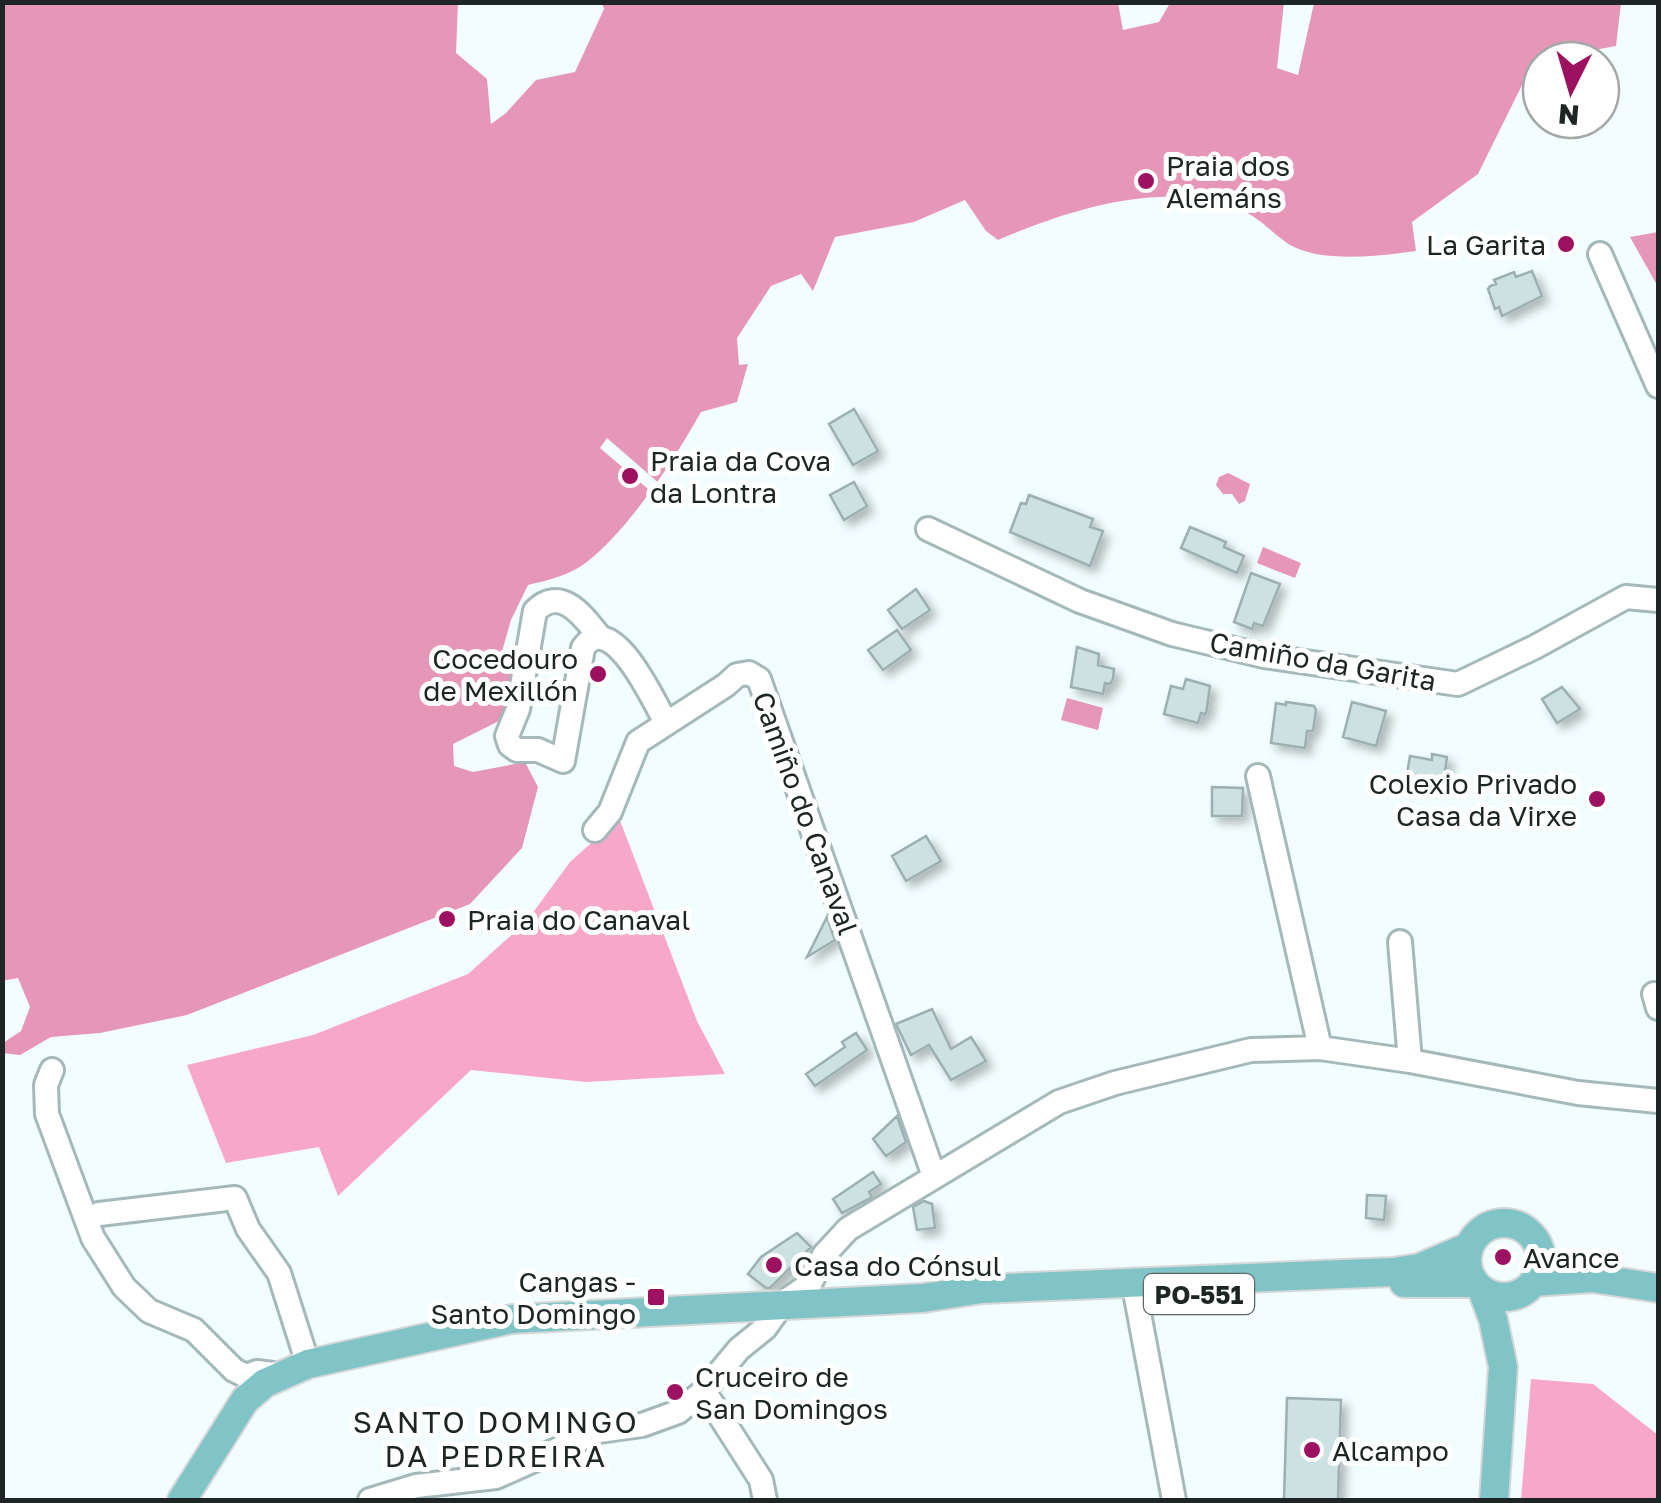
<svg xmlns="http://www.w3.org/2000/svg" width="1661" height="1503" font-family="'Golos Text',sans-serif">
<style>
.forest{fill:#f7a7c8}
.water{fill:#e697b8}
.pier{fill:#f1fdfe}
.building{fill:#cce1e2;stroke:#9cb0b1;stroke-width:2.5;filter:url(#shadow)}
.lines{fill:none;stroke-linecap:round;stroke-linejoin:round}
.minor-casing{stroke:#a5b9ba;stroke-width:28}
.major-casing{stroke:#d6d8d8;stroke-width:32}
.minor{stroke:#fff;stroke-width:22}
.major{stroke:#80c4c7;stroke-width:28}
.poi-dot{fill:#9d1260;stroke:#fff;stroke-width:4}
.labels{text-anchor:middle;dominant-baseline:central;stroke-width:10;stroke-linejoin:round;paint-order:stroke}
.shield{fill:#fff;stroke:#616666;stroke-width:2.5}
.shield-label{font-size:25px;font-weight:bold;fill:#1d2525}
.poi-label{font-size:28px;fill:#1d2525;stroke:#fff;text-anchor:start}
.street-label{font-size:28px;fill:#1d2525;stroke:#fff}
.neighbourhood-label{font-size:30px;letter-spacing:2.5px;fill:#1d2525;stroke:#fff}
</style>
<defs>
<filter id="shadow"><feDropShadow dx="6" dy="6" stdDeviation="5" flood-color="#0004"/></filter>
</defs>
<rect width="100%" height="100%" fill="#f1fdfe"/>
<path class="forest" d="M619 818 697 1021 725 1074 586 1082 471 1070 338 1196 319 1147 226 1163 187 1065 313 1035 468 974 526 922 570 862Z
M1531 1379 1593 1384 1658 1435V1500H1521Z"/>
<path class="water" d="M2 3H458L456 53 487 79 491 124 506 113 536 80 575 72 604 9 602 3H1118L1123 30 1159 22 1170 3H1284L1277 68 1298 75 1314 3H1621L1616 46 1541 60 1532 65 1478 174 1412 222 1416 251C1380 256 1318 264 1287 243 1270 231 1257 215 1236 208 1160 180 1069 210 998 240L986 231 965 200 914 222 835 237 813 291 801 274 771 286 737 338 739 365 748 364 737 402 701 412C674 460 630 528 587 562 570 575 549 580 528 585L511 620 499 662 521 682 507 717 453 744 454 766 473 772 525 762 538 787 522 848 470 904 187 1015 100 1033 51 1037 20 1055 2 1053 3 1043 21 1031 30 1007 18 978 2 981Z
M1658 232V287L1630 237Z
M1228 473 1250 484 1245 501 1239 504 1232 494H1223L1216 485 1219 477Z
M1263 547 1301 563 1295 578 1257 563Z
M1067 698 1103 708 1098 730 1061 720Z"/>
<path class="pier" d="M607 438 661 485 654 494 600 448Z"/>
<path class="building" d="M1532 271 1542 296 1502 316 1499 307 1495 309 1488 289 1490 286 1496 284 1494 280 1514 272 1516 277Z
M854 409 878 451 853 465 829 424Z
M854 482 867 506 844 520 830 495Z
M1029 495 1093 519 1090 527 1103 531 1090 566 1010 532 1021 503 1026 504Z
M1190 527 1226 542 1224 547 1244 556 1237 573 1181 548Z
M1251 573 1280 584 1263 626 1254 623 1252 629 1234 622Z
M916 589 930 610 902 629 888 610Z
M897 630 911 650 883 670 868 650Z
M1077 647 1099 654 1098 665 1114 669 1113 679 1110 684 1105 683 1103 694 1071 687Z
M1186 679 1210 686 1206 714 1201 713 1198 723 1164 714 1171 686 1183 689Z
M1562 687 1580 709 1557 723 1542 699Z
M1286 702 1314 706 1316 710 1313 731H1307L1305 748 1271 743 1276 703 1286 705Z
M1352 702 1386 711 1376 746 1343 737Z
M1432 754 1447 757 1443 785 1406 780 1410 756 1432 760Z
M1212 787 1243 788 1242 816H1212Z
M926 836 941 861 906 881 892 856Z
M827 917 835 940 807 957Z
M932 1009 951 1049 971 1037 986 1061 951 1080 929 1045 911 1055 896 1024Z
M856 1033 867 1050 815 1086 806 1074 845 1047 842 1042Z
M897 1116 906 1142 886 1156 873 1139Z
M873 1172 881 1184 869 1192 872 1197 842 1213 833 1199Z
M1367 1195 1386 1196 1384 1220 1366 1218Z
M924 1201 932 1204 935 1228 917 1230 913 1207Z
M797 1233 811 1247 770 1288H766L748 1274 761 1257Z
M1287 1398 1341 1400 1338 1500H1284Z"/>
<g class="lines">
<defs>
<path id="minor" d="M1600 254 1658 386
M928 529 1080 601 1172 634 1264 656 1458 684 1535 647 1626 597 1658 600
M599 636C583 616 561 585 535 611L518 709 507 736 510 745 517 750H538L563 761 583 648C611 607 654 701 666 723
M1258 776 1320 1048
M595 830 610 812 638 742 726 685 737 675 749 673 759 679 934 1176
M1400 942 1410 1061
M1654 994 1658 1008
M52 1070 46 1085 47 1114 93 1238 124 1287 149 1311 194 1330 234 1370 246 1376 257 1372 280 1375
M99 1214 235 1198 248 1229 279 1273 308 1364
M1136 1297 1174 1500
M704 1391 761 1480 765 1500
M370 1500 416 1486 496 1477 599 1431 642 1425 678 1412 704 1391 739 1349 765 1328 783 1303 810 1284 824 1255 848 1229 1059 1102 1115 1083 1251 1050 1320 1048 1410 1061 1578 1093 1658 1101"/>
<path id="major" d="M1467 1260a37 37 0 1 1 74 0a37 37 0 1 1-74 0Z
M1534 1282 1592 1278 1658 1288
M1404 1283H1474
M1483 1292 1493 1319 1503 1367 1494 1500
M182 1500 245 1400 265 1383 308 1364 512 1319 923 1298 982 1289 1393 1272 1419 1268 1468 1247"/>
</defs>
<use href="#minor" class="minor-casing"/>
<use href="#major" class="major-casing"/>
<use href="#minor" class="minor"/>
<use href="#major" class="major"/>
</g>
<g class="poi-dot">
<circle cx="1146" cy="181" r="10"/>
<circle cx="1566" cy="244" r="10"/>
<circle cx="630" cy="476" r="10"/>
<circle cx="598" cy="674" r="10"/>
<circle cx="1597" cy="799" r="10"/>
<circle cx="447" cy="919" r="10"/>
<circle cx="1503" cy="1257" r="10"/>
<circle cx="774" cy="1265" r="10"/>
<rect x="646" y="1287" width="20" height="20" rx="5"/>
<circle cx="675" cy="1392" r="10"/>
<circle cx="1312" cy="1450" r="10"/>
</g>
<g class="labels">
<rect class="shield" x="1144" y="1274" width="110" height="40" rx="8"/>
<g class="shield-label">
<text x="1199" y="1294">PO-551</text>
</g>
<g class="poi-label">
<text x="1166" y="165">Praia dos<tspan x="1166" dy="32">Alemáns</tspan></text>
<text x="1546" y="244" text-anchor="end">La Garita</text>
<text x="650" y="460">Praia da Cova<tspan x="650" dy="32">da Lontra</tspan></text>
<text x="578" y="658" text-anchor="end">Cocedouro<tspan x="578" dy="32">de Mexillón</tspan></text>
<text x="1577" y="783" text-anchor="end">Colexio Privado<tspan x="1577" dy="32">Casa da Virxe</tspan></text>
<text x="467" y="919">Praia do Canaval</text>
<text x="1523" y="1257">Avance</text>
<text x="794" y="1265">Casa do Cónsul</text>
<text x="636" y="1281" text-anchor="end">Cangas -<tspan x="636" dy="32">Santo Domingo</tspan></text>
<text x="695" y="1376">Cruceiro de<tspan x="695" dy="32">San Domingos</tspan></text>
<text x="1332" y="1450">Alcampo</text>
</g>
<g class="street-label">
<text transform="translate(1323 661) rotate(10)">Camiño da Garita</text>
<text transform="translate(806 813) rotate(70)">Camiño do Canaval</text>
</g>
<g class="neighbourhood-label">
<text x="496" y="1422">SANTO DOMINGO<tspan x="496" dy="34">DA PEDREIRA</tspan></text>
</g>
</g>
<rect width="1661" height="1503" fill="none" stroke="#1d2525" stroke-width="10"/>
<g transform="translate(1571 90) rotate(185)"><circle r="48" fill="#ffffff" stroke="#a5a8a8" stroke-width="2.5"/>
<path d="M0-8L18 38L0 25L-18 38Z" fill="#9d1260"/>
<text y="-15" font-size="28" font-weight="bold" text-anchor="middle" fill="#1d2525">N</text>
</g>
</svg>
